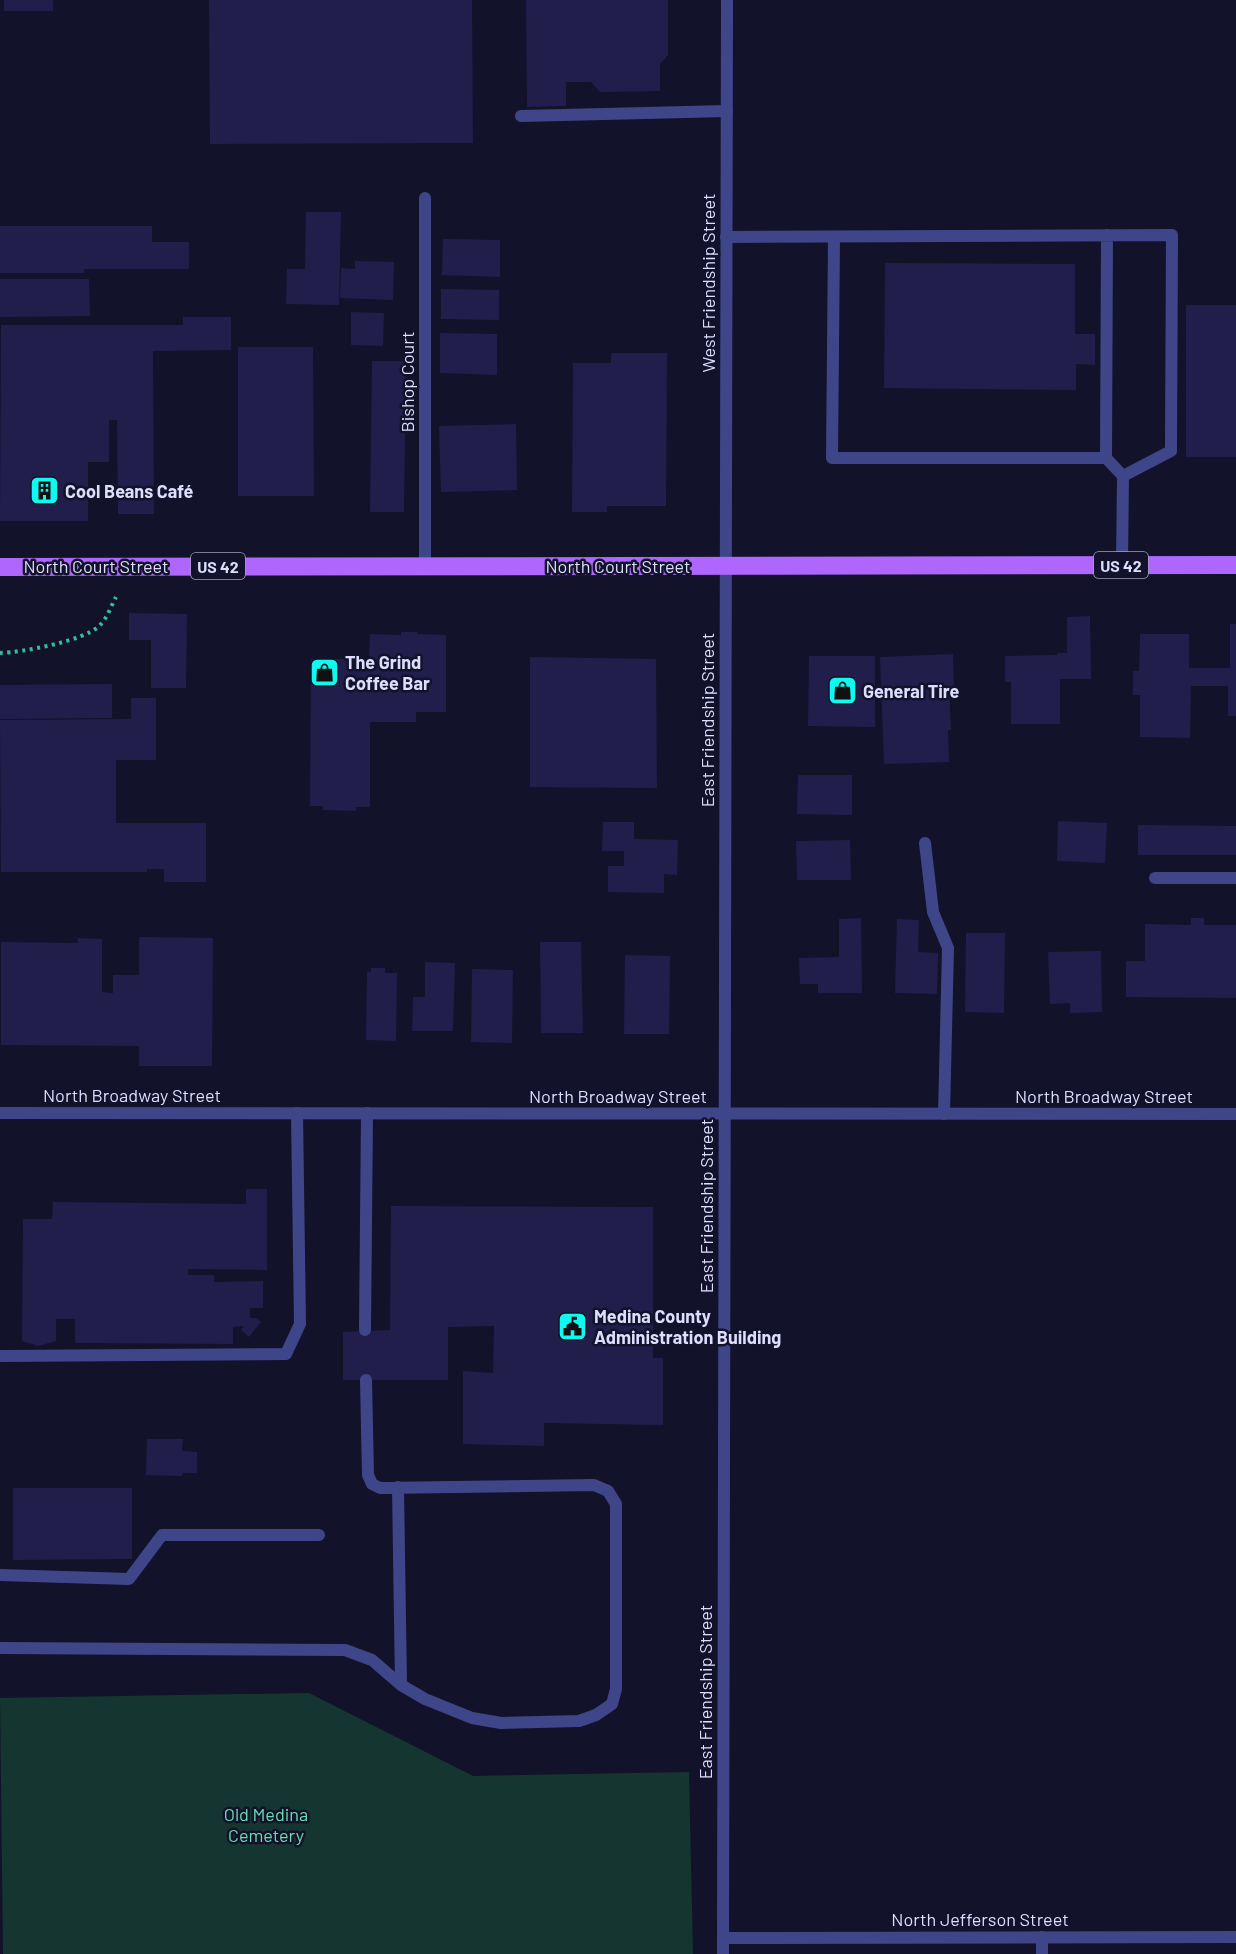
<svg xmlns="http://www.w3.org/2000/svg" width="1236" height="1954" font-family="Barlow,sans-serif">
<style>
.green{fill:#153530}
.building{fill:#211e4c}
.lines{fill:none;stroke-linecap:round;stroke-linejoin:round}
.path{stroke:#33bca0;stroke-width:4;stroke-dasharray:3 4.5;stroke-linecap:butt}
.lane{stroke:#3e4689;stroke-width:12}
.street{stroke:#3e4689;stroke-width:12}
.primary{stroke:#af66fc;stroke-width:18}
.labels{text-anchor:middle;dominant-baseline:central;stroke-width:5;stroke-linejoin:round;paint-order:stroke}
.shield{fill:#13122b;stroke:#a0a1bf;stroke-width:1.5}
.shield-label{font-size:16px;font-weight:bold;fill:#dddefe}
.street-label{font-size:18px;fill:#dddefe;stroke:#13122b}
.poi-label{font-size:18px;font-weight:bold;fill:#dddefe;stroke:#13122b;text-anchor:start}
.park-label{font-size:18px;fill:#68dfb0;stroke:#13122b}
</style>
<rect width="100%" height="100%" fill="#13122b"/>
<path class="green" d="M309 1693 473 1776 689 1772 693 1954H3L0 1698Z"/>
<path class="building" d="M4 0H53V11H4Z
M209 0H472L473 143 210 144Z
M526 0H668V55L660 64V91L600 92 591 82H566V106L527 107Z
M306 212H341L339 305 286 304 287 269H305Z
M0 226H152V242H189V269H84V273H0Z
M443 239 500 240V277L442 275Z
M355 261 394 262 393 300 340 298 341 268 355 269Z
M885 263 1075 264V334H1095V365L1076 364V390L884 388Z
M0 279H89L90 316 0 317Z
M441 289 499 290V320L441 319Z
M1186 305H1236V457H1186Z
M351 312 384 313 383 346 351 345Z
M183 317H231V350L153 351 154 514H118L117 420H109V462H88V521H0L1 325H183Z
M440 333 497 334V375L440 373Z
M238 347H313L314 496H238Z
M611 353H667L666 506H607V512H572L573 363H611Z
M372 361H406L404 512H370Z
M516 424 517 490 441 492 439 426Z
M129 613 187 614 186 688H151V640H129Z
M1090 616 1091 679H1060V724H1011V682H1005V656L1057 655V653H1067V617Z
M1230 624H1236V716H1228V686H1191L1190 738 1140 737V695H1133V671H1139L1140 634H1189V668H1230Z
M401 632H417V634L446 635V712H416V722H370V807H356V811L323 810V806H310L311 659H369L370 634 401 635Z
M953 654 954 689H949L951 730H948L949 762 884 764 880 657Z
M809 656H875V727L808 726Z
M530 657 656 659 657 788 530 787Z
M112 684V718L0 719V685Z
M131 698H156V760H116V823H206V882H164V869H147V872H1L0 720 131 719Z
M798 775H852V815L797 814Z
M1058 821 1107 823 1105 863 1057 861Z
M603 822H634V839L678 840 677 875 664 874V893L608 892V866H624V851H602Z
M1138 825 1236 826V855H1138Z
M850 840 851 880H797L796 841Z
M861 918 862 993H818V984H800L799 958 839 957V919Z
M1191 918H1204V925H1236V998L1126 997V961H1145V924L1191 925Z
M897 919 919 920 918 952 938 953 937 994 895 993Z
M966 933H1005L1004 1013 965 1012Z
M139 937 213 938 212 1066H139V1046L1 1045V942L78 943V938L102 939V992L113 993V975H139Z
M540 942H581L583 1033H541Z
M1101 951 1102 1012 1070 1013V1003L1050 1004 1048 952Z
M625 955 670 956 669 1034H624Z
M425 962 455 963 453 1031H412L413 997H425Z
M371 968H385V973H397L396 1041 366 1040 367 972H371Z
M472 969 513 970 512 1043 471 1042Z
M246 1189H267V1270L188 1269V1275H214V1282L263 1281V1308H250V1318H256L261 1322 249 1337 241 1330 244 1326 233 1327V1344L75 1343V1319H56V1341L38 1346 22 1341 23 1219H52L53 1202 246 1204Z
M391 1206 653 1207V1358H663V1425L544 1423V1446L463 1444V1371L493 1373 494 1326 448 1327V1380H343V1332L390 1330Z
M147 1439H183L182 1451 197 1452V1473H183L182 1476 146 1475Z
M13 1488H132V1559L13 1560Z"/>
<g class="lines">
<path class="path" d="M0 653C24 652 83 641 99 626 107 619 111 606 116 597"/>
<path class="lane" d="M521 116 727 111
M1107 235 1106 458 1123 476
M726 237 1172 235 1171 451 1123 476 1122 565
M834 237 832 458H1106
M925 843 933 912 948 948 944 1114
M1155 878H1236
M365 1330 367 1113
M0 1356 286 1354 300 1324 297 1113
M398 1487 401 1685
M0 1575 129 1579 162 1535H319
M0 1648 345 1650 372 1660 401 1685 425 1699 472 1718 501 1723 579 1721 596 1715 612 1704 616 1689V1504L608 1491 594 1485 380 1488 372 1484 368 1475 366 1380
M1042 1937V1954"/>
<path class="street" d="M425 198V565
M0 1113 1236 1114
M723 1938 1236 1937
M723 1954 727 0"/>
<path class="primary" d="M0 567 1236 565"/>
</g>
<defs>
<symbol id="building-square" viewBox="-11 -11 22 22"><rect x="-9" y="-9" width="18" height="18" rx="4" fill="#0dfaf0" stroke="#13122b"/><path d="M-4-6H4V6H1V3H-1V6H-4ZM-2.5-4.3h1.7v1.8h-1.7ZM.8-4.3h1.7v1.8H.8ZM-2.5-1h1.7V.8h-1.7ZM.8-1h1.7V.8H.8Z" fill="#111"/></symbol>
<symbol id="shop-square" viewBox="-11 -11 22 22"><rect x="-9" y="-9" width="18" height="18" rx="4" fill="#0dfaf0" stroke="#13122b"/><path d="M-5-2.5h2.3a2.7 3.5 0 0 1 5.4 0H5L5.5 6h-11ZM-1.5-2.5h3a1.5 2.3 0 0 0-3 0Z" fill="#111"/></symbol>
<symbol id="civic-square" viewBox="-11 -11 22 22"><rect x="-9" y="-9" width="18" height="18" rx="4" fill="#0dfaf0" stroke="#13122b"/><path d="M-.6-6.5H3V-4.5H.6V-3L4-1V1h2V6H-6V1h2V-1L-.6-3ZM-1.2 2.5V6h2.4V2.5Z" fill="#111"/></symbol>
</defs>
<g fill-rule="evenodd">
<use href="#building-square" x="28" y="474" width="33" height="33"/>
<use href="#shop-square" x="308" y="656" width="33" height="33"/>
<use href="#shop-square" x="826" y="674" width="33" height="33"/>
<use href="#civic-square" x="556" y="1310" width="33" height="33"/>
</g>
<g class="labels">
<g class="shield">
<rect x="1094" y="552" width="54" height="26" rx="4.5"/>
<rect x="191" y="553" width="54" height="26" rx="4.5"/>
</g>
<g class="shield-label">
<text x="1121" y="565">US 42</text>
<text x="218" y="566">US 42</text>
</g>
<g class="street-label">
<text transform="translate(708 283) rotate(-90)">West Friendship Street</text>
<text transform="translate(407 382) rotate(-90)">Bishop Court</text>
<text x="96" y="566">North Court Street</text>
<text x="618" y="566">North Court Street</text>
<text transform="translate(707 720) rotate(-90)">East Friendship Street</text>
<text x="132" y="1095">North Broadway Street</text>
<text x="618" y="1096">North Broadway Street</text>
<text x="1104" y="1096">North Broadway Street</text>
<text transform="translate(706 1206) rotate(-90)">East Friendship Street</text>
<text transform="translate(705 1692) rotate(-90)">East Friendship Street</text>
<text x="980" y="1919">North Jefferson Street</text>
</g>
<g class="poi-label">
<text x="65" y="491">Cool Beans Café</text>
<text x="345" y="662">The Grind<tspan x="345" dy="21">Coffee Bar</tspan></text>
<text x="863" y="691">General Tire</text>
<text x="594" y="1316">Medina County<tspan x="594" dy="21">Administration Building</tspan></text>
</g>
<g class="park-label">
<text x="266" y="1814">Old Medina<tspan x="266" dy="21">Cemetery</tspan></text>
</g>
</g>
</svg>
